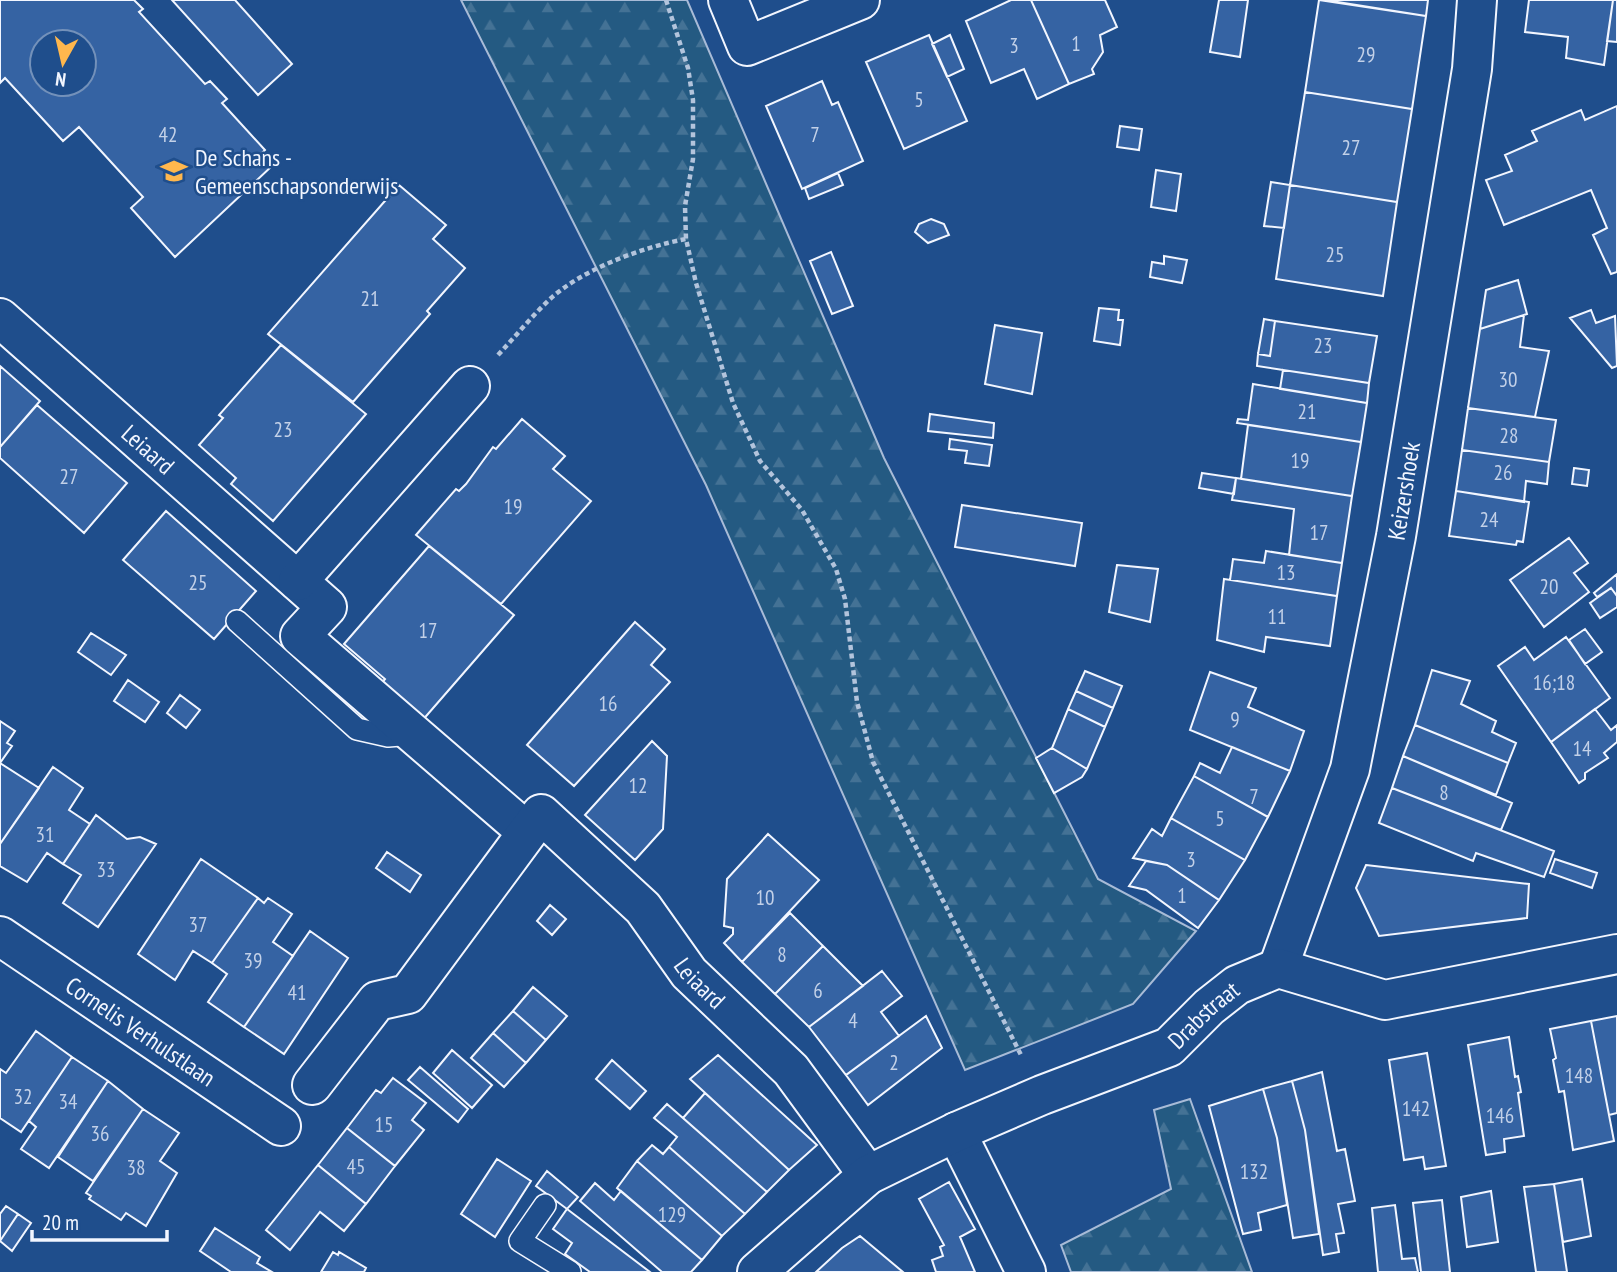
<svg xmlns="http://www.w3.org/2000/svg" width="1617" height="1272" font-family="'PT Sans Narrow',sans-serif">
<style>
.forest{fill:url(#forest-firs);stroke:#a8bbd7;stroke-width:2}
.building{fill:#3563a3;stroke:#f2f6ff;stroke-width:2;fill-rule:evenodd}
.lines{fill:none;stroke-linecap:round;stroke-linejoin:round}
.service-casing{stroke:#f2f6ff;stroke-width:24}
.minor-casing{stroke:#f2f6ff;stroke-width:42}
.path{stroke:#b3c4dc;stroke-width:4.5;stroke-dasharray:5 3.5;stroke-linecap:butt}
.service{stroke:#1f4e8c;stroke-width:21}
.minor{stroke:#1f4e8c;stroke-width:38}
.labels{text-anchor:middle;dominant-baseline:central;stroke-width:5;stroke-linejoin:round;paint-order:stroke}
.number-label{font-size:21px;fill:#c3d1e8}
.poi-label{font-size:24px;fill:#f2f6ff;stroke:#1f4e8c;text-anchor:start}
.street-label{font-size:24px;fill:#f2f6ff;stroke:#1f4e8c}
</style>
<defs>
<pattern id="forest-firs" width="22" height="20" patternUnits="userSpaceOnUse" patternTransform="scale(1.75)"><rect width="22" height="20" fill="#245a82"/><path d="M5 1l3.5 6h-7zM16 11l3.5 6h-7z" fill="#447295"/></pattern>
</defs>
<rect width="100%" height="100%" fill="#1f4e8c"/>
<path class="forest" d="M461 0H687L884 458 1098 879 1196 931 1133 1004 965 1070 706 485Z
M1190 1099 1252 1272H1071L1061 1245 1171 1189 1154 1110Z"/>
<path class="building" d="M0 0H134L143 9 139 12 205 84 210 81 227 99 222 103 265 150 261 154 273 165 175 257 131 208 143 197 79 127 63 141 5 78 0 83ZM42 42H84V84H42Z
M172 0H235L292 64 258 95Z
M1011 0H1031L1069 84 1037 99 1024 69 991 83 966 21Z
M1031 0H1105L1117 27 1100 35 1103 52 1092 69 1094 74 1069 84Z
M1219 0H1248L1240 57 1210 52Z
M1319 0 1426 16 1412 109 1305 92Z
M1325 0H1428L1426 16Z
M1529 0H1613L1604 65 1566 58 1568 37 1525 32Z
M1613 0H1617V42L1607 41Z
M929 35 967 121 904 149 866 62Z
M950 35 964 69 947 77 932 44Z
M822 81 832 105 838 102 863 161 802 189 766 106Z
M1305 92 1412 109 1397 202 1290 185Z
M1617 106V272L1611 274 1593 235 1607 228 1591 190 1504 225 1486 180 1512 171 1505 155 1537 141 1532 131 1581 110 1585 120Z
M1120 126 1142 129 1139 150 1117 147Z
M1156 170 1181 174 1176 211 1151 207Z
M838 173 843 185 809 199 805 188Z
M1271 182 1290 185 1284 228 1264 226Z
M399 185 446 225 433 239 465 268 427 311 430 314 353 402 268 334Z
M1290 185 1397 202 1383 296 1276 279Z
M931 219 944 224 949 235 928 243 915 232 919 224Z
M831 252 853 306 832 314 810 261Z
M1164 256 1187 260 1182 283 1150 277 1152 262 1164 264Z
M1518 280 1527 314 1480 329 1486 290Z
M1099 308 1119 310 1118 320H1123L1120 345 1094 341Z
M1591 310 1596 323 1615 316 1617 366 1612 368 1570 318Z
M1524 315 1520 347 1549 351 1535 417 1468 408 1480 329Z
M1264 319 1275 321 1270 356 1258 354Z
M1275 321 1377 336 1369 383 1257 366 1258 354 1270 356Z
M995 325 1042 333 1032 394 985 384Z
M281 345 366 414 273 521 231 484 236 478 199 445 223 418 219 415Z
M0 366 40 401 0 447Z
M1283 370 1369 383 1367 403 1280 389Z
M1253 384 1367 403 1361 442 1237 423 1238 419 1248 420Z
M37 405 127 483 84 533 0 458V447Z
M1468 408 1556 420 1549 462 1462 450Z
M930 414 994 423 993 438 928 431Z
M522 419 565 456 553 469 591 501 501 604 416 535 456 489 459 491 466 484 493 447 496 449Z
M1248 425 1361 442 1352 496 1241 479Z
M950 439 992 445 989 466 965 463 967 451 949 449Z
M1462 450 1549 462 1547 484 1526 481 1524 502 1456 491Z
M1574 468 1589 470 1587 486 1572 484Z
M1202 473 1236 478 1234 494 1199 488Z
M1236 478 1352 496 1342 563 1289 555 1294 509 1232 500Z
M1456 491 1529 502 1523 542 1517 541 1516 545 1449 536Z
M962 505 1082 523 1075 566 955 547Z
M166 511 256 591 214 639 123 560Z
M1569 538 1588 563 1574 573 1589 592 1544 627 1510 580Z
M429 546 514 615 421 722 380 685 385 679 344 644Z
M1266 551 1342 563 1337 596 1230 580 1233 559 1264 563Z
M1117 565 1158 569 1150 622 1109 612Z
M1617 574V596L1611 588 1597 597 1594 593Z
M1224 579 1337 596 1330 646 1266 637 1264 652 1217 640Z
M1611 588 1617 596V607L1600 618 1590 603Z
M635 622 665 649 651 665 670 682 574 786 527 745Z
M1585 629 1602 652 1585 664 1569 640Z
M91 633 126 655 111 675 78 652Z
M1566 637 1610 698 1551 742 1498 666 1525 647 1534 660Z
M1432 670 1470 681 1461 704 1496 721 1492 732 1516 743 1508 763 1415 725Z
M1085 671 1122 686 1113 708 1076 691Z
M1210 672 1256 688 1248 707 1304 731 1290 771 1190 730Z
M128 680 159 702 145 722 114 701Z
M1076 691 1113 708 1105 727 1068 709Z
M180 695 200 710 186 728 167 713Z
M1068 709 1105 727 1087 769 1052 748Z
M1595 709 1611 730 1617 725V742L1604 753 1608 758 1585 773V779L1579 783 1551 742Z
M0 721 15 731 7 743 12 746 0 763Z
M1415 725 1508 763 1496 795 1403 756Z
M652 741 667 756 663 829 635 860 585 815Z
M1232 747 1290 771 1268 817 1194 776 1200 763 1220 773Z
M1052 748 1087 769 1082 777 1054 793 1036 758Z
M1403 756 1512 803 1501 830 1392 788Z
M0 763 39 788 0 844Z
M53 767 83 788 69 810 90 824 63 864 47 853 27 882 0 866V844Z
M1194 776 1268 817 1245 860 1171 818Z
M1392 788 1554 851 1544 877 1476 853 1473 861 1379 823Z
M96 815 127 839 140 837 156 844 98 927 63 903 81 875 63 864Z
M1171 818 1245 860 1219 900 1167 865 1133 858 1152 829 1162 836Z
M768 834 819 880 742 962 724 943 733 934V928L724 926 727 879Z
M387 852 421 875 410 892 376 868Z
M201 859 258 898 212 963 193 951 175 980 138 954Z
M1555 859 1597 873 1592 888 1550 873Z
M1146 861 1167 865 1219 900 1198 928 1146 890 1129 886Z
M1366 865 1529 884 1527 918 1379 936 1356 888Z
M258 898 264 903 268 898 292 914 273 942 293 956 244 1027 208 1002 227 974 212 963Z
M550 905 566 919 552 935 537 921Z
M790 913 823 946 775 994 742 962Z
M310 931 348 958 284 1054 244 1027Z
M823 946 863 986 809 1027 775 994Z
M882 971 902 996 881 1012 899 1036 846 1075 809 1027Z
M533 987 567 1016 546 1040 513 1011Z
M513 1011 546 1040 526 1063 493 1033Z
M926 1016 942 1048 868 1105 846 1075Z
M1617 1016V1113L1609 1115 1591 1021Z
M1591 1021 1614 1141 1573 1150 1564 1091 1559 1092 1553 1060 1556 1058 1550 1029Z
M36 1031 72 1057 21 1132 0 1118V1069L6 1073Z
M493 1033 526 1063 504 1087 471 1058Z
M1509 1037 1515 1077 1518 1076 1521 1092 1518 1093 1524 1136 1504 1139 1505 1152 1486 1155 1468 1045Z
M452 1050 492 1085 472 1108 433 1073Z
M1427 1053 1446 1166 1425 1169 1423 1157 1404 1160 1389 1060Z
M718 1055 817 1145 789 1170 690 1079Z
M72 1057 108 1081 49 1168 21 1149 36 1127 29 1121Z
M612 1060 646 1091 630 1109 596 1079Z
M420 1067 468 1109 458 1122 408 1080Z
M1322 1072 1337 1151 1345 1149 1355 1201 1338 1204 1344 1233 1336 1234 1339 1252 1323 1255 1305 1130 1292 1081Z
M393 1078 426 1103 412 1120 424 1130 395 1166 347 1128 376 1090 381 1093Z
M108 1081 143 1109 93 1181 58 1157Z
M1292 1081 1305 1130 1319 1234 1293 1238 1277 1138 1263 1089Z
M1263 1089 1277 1138 1287 1205 1258 1213 1261 1230 1243 1234 1209 1106Z
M705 1093 789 1170 767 1192 683 1118Z
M667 1104 767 1192 745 1214 669 1147 677 1137 654 1118Z
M143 1109 179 1133 160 1161 177 1173 146 1226 126 1213 121 1220 89 1199 91 1196 86 1193Z
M347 1128 395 1166 366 1204 318 1165Z
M652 1145 663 1154 669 1147 745 1214 722 1236 637 1161Z
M497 1159 531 1181 495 1237 461 1214Z
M637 1161 722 1236 702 1260 617 1188Z
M318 1165 366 1204 344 1231 320 1212 290 1250 266 1230Z
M547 1171 578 1197 567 1209 536 1186Z
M1582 1179 1591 1236 1563 1242 1554 1184Z
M949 1182 975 1229 960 1237 975 1272H936L932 1260 943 1256 940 1247 944 1245 919 1199Z
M595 1183 614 1200 621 1191 702 1260 691 1272H662L580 1201Z
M1554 1184 1567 1272H1536L1524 1187Z
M1491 1191 1498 1242 1467 1247 1461 1197Z
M1442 1200 1450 1272H1421L1413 1203Z
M1395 1205 1402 1259 1415 1258 1418 1272H1378L1372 1208Z
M6 1206 18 1214 0 1241V1214Z
M567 1209 650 1272H590L565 1254 572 1243 553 1229Z
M18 1214 31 1223 12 1251 0 1241Z
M215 1228 260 1257 257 1263 272 1272H231L200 1251Z
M860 1236 903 1272H816L842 1248Z
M333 1252 338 1255 339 1252 366 1268 364 1272H321Z"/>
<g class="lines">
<defs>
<path id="service" d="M237 621 357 729 388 736 413 734
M545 1205 520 1241 570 1272"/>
<g id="minor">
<path d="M728 0 747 46 860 0"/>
<path id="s1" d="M0 318 327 607 300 636 526 831"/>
<path d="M298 581 470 386"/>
<path id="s2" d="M0 936 281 1126"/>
<path id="s3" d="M1278 968 1350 769 1396 536 1472 69 1477 0"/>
<path id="s4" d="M312 1085 377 1001 408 994 541 814 643 908 689 973 791 1070 868 1175"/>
<path d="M956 1132 1026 1272"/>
<path id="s5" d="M757 1272 868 1175 956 1132 1042 1095 1169 1047 1209 1007 1237 985 1278 968 1385 1000 1617 954"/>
</g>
</defs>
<use href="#service" class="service-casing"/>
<use href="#minor" class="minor-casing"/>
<path class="path" d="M666 0 688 68 693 100V159L685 206 686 239 696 283 733 403 760 461 802 510 836 569 845 599 857 702 873 762 1022 1057
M498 355C515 337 531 317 549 300 582 269 643 247 686 239"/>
<use href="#service" class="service"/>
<use href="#minor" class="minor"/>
</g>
<defs>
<symbol id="school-bare" viewBox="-9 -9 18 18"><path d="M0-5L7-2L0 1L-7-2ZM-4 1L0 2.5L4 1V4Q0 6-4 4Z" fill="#ffb74d" stroke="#1f4e8c" stroke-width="2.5" paint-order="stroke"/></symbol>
</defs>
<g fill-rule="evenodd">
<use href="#school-bare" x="155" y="152" width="38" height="38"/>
</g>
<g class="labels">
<g class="number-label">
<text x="1076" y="43">1</text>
<text x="1014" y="45">3</text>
<text x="1366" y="54">29</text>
<text x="919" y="99">5</text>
<text x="168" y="134">42</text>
<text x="815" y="134">7</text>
<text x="1351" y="147">27</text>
<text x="1335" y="254">25</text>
<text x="370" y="298">21</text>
<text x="1323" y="345">23</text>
<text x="1508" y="379">30</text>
<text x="1307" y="411">21</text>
<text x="283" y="429">23</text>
<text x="1509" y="435">28</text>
<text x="1300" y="460">19</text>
<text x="1503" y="472">26</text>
<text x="69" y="476">27</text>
<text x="513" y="506">19</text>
<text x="1489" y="519">24</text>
<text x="1319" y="532">17</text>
<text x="1286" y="572">13</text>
<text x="198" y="582">25</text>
<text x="1549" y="586">20</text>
<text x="1277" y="616">11</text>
<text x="428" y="630">17</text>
<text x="1554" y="682">16;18</text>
<text x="608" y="703">16</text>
<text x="1235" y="719">9</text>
<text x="1582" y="748">14</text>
<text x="638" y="785">12</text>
<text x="1444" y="792">8</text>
<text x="1254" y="796">7</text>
<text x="1220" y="818">5</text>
<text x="45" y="834">31</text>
<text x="1191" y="859">3</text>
<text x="106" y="869">33</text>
<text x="1182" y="895">1</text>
<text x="765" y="897">10</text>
<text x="198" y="924">37</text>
<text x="782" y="954">8</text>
<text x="253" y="960">39</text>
<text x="818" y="990">6</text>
<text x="297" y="992">41</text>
<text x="853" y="1020">4</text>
<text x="894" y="1062">2</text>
<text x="1579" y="1075">148</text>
<text x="23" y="1096">32</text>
<text x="68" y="1101">34</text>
<text x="1416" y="1108">142</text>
<text x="1500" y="1115">146</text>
<text x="384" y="1124">15</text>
<text x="100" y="1133">36</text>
<text x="356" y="1166">45</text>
<text x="136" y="1167">38</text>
<text x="1254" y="1171">132</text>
<text x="672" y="1214">129</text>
</g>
<g class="poi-label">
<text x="195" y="157">De Schans -<tspan x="195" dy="28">Gemeenschapsonderwijs</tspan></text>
</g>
<g class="street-label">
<text stroke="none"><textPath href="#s1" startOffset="198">Leiaard</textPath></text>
<text stroke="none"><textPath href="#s3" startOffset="495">Keizershoek</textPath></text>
<text stroke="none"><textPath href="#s4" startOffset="595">Leiaard</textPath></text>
<text stroke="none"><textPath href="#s5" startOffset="522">Drabstraat</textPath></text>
<text stroke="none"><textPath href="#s2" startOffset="170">Cornelis Verhulstlaan</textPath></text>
</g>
</g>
<g transform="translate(63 63) rotate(188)"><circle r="33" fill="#1f4e8c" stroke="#7391ba" stroke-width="2"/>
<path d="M0-5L12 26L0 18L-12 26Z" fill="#ffb74d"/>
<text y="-10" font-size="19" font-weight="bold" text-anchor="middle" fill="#f2f6ff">N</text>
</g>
<path d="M32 1230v10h135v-10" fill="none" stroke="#f2f6ff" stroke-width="3.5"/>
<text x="42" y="1230" font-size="21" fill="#f2f6ff" stroke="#1f4e8c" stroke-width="5" paint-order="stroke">20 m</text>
</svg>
